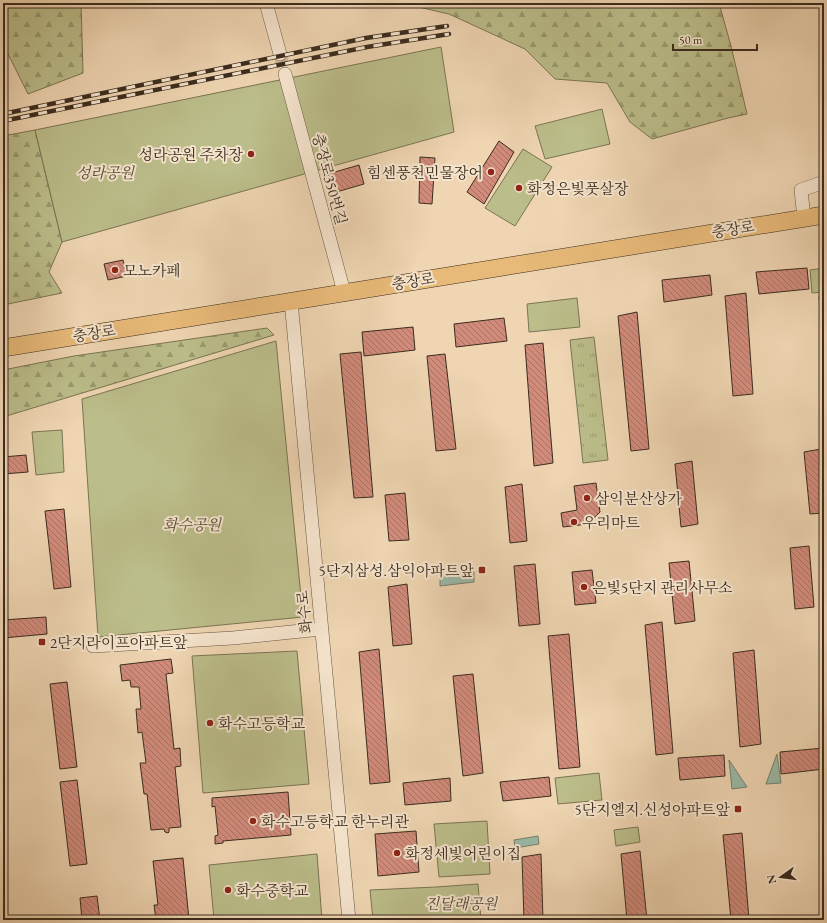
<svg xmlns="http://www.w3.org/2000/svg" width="827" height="923" font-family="'EB Garamond','Noto Serif KR',serif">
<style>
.grass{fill:url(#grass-tufts);stroke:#7b7454}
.forest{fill:url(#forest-firs);stroke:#7b7454}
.park{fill:#bbbd8a;stroke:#7b7454}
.water{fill:#9bb9a7;stroke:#758170}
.building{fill:url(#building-back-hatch);stroke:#3b2c1e}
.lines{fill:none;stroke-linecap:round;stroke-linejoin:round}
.minor-tunnel{stroke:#cbb394;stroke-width:13;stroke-dasharray:13 6;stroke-linecap:butt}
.minor-casing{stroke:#685643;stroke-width:14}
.major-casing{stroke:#3b2c1e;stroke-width:18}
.minor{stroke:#f5e4cd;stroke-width:13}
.major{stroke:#e8ba79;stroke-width:17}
.rail-casing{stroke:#3b2c1e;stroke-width:4.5}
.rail{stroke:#f5e4cd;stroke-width:3;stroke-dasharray:9;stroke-linecap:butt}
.poi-dot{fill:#8f2418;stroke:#f5e4cd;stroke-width:1.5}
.labels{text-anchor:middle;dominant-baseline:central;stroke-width:4;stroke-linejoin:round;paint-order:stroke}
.poi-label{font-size:15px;fill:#3b2c1e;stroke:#f5e4cd;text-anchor:start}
.park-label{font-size:15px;font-style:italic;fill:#554934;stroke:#f5e4cd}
.street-label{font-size:15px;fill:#3b2c1e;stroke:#f5e4cd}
</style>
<defs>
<pattern id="grass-tufts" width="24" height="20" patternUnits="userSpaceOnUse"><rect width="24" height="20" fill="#bbbd8a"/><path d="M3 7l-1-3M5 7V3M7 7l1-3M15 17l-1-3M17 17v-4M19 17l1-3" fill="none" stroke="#999a70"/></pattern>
<pattern id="forest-firs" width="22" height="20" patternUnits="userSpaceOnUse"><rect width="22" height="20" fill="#bbbd8a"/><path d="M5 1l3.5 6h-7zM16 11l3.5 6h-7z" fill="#999a70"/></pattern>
<pattern id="building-back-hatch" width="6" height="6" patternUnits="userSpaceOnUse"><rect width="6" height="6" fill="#d18b7b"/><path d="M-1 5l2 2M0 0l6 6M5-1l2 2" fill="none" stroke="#ab7264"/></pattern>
</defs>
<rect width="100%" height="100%" fill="#efd5b2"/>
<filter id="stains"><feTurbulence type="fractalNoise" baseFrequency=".005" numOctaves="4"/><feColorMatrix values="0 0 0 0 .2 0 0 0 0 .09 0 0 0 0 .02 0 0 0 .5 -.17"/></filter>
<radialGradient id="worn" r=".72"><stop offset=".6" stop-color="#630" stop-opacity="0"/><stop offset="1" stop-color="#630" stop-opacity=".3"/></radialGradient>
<path class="grass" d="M594 337 608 460 583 463 570 340Z"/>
<path class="forest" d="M3 3H81L83 73 28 94 3 44Z
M401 3H719L731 46 747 114 728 118 652 139 630 122 607 83 555 79 525 49 449 14Z
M35 130 62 242 49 272 62 293 3 305V136Z
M267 328 274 335 3 417V370L74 356Z"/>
<path class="park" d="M441 47 454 132 62 242 35 130Z
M602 109 610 144 545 159 535 126Z
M523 149 552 167 515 226 485 208Z
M824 268V292L812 293 810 270Z
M577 298 580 327 529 332 527 304Z
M276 341 303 617 98 637 82 399Z
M62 430 64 472 36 475 32 432Z
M297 651 309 784 203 793 192 656Z
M599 773 602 800 558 804 555 778Z
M487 821 490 874 439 877 434 824Z
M638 827 640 842 616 846 614 830Z
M317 854 322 920H214L209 865Z
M478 884 481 920H373L370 890 436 887Z"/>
<path class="water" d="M474 572V582L440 586V576Z
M777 754 781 783 766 784Z
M729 760 747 787 732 789Z
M538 836 539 844 515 848 514 840Z"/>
<path class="building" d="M499 141 514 152 484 204 467 192Z
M420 157 435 158 432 204 419 203Z
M359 165 364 184 333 193 328 174Z
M123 260 127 276 108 280 104 264Z
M807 268 809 289 759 294 756 272Z
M710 275 712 295 664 302 662 280Z
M746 293 753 394 733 396 725 296Z
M824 296V348L819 297Z
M637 312 649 449 631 451 618 316Z
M504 318 507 341 456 347 454 324Z
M413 327 415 350 364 356 362 332Z
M543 343 553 463 534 466 525 345Z
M361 352 373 497 354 498 340 354Z
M445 354 456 449 436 451 427 356Z
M821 449 824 484V513L810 514 804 452Z
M26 455 28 472 3 474V457Z
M692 461 698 524 681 527 675 464Z
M596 483 600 512 588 524 563 527 561 513 577 510 574 486Z
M522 484 527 541 510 543 505 487Z
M405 493 409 540 389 541 385 495Z
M64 509 71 587 54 589 45 511Z
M809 546 814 607 795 609 790 548Z
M689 561 695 621 675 624 669 563Z
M535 564 540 624 519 626 514 566Z
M592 570 596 603 575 605 572 572Z
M407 584 412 644 393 646 388 587Z
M46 617 47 634 3 638V620Z
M662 622 673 753 656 755 645 625Z
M569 634 580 767 559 769 548 636Z
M379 649 390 782 370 784 359 652Z
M754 650 761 744 740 747 733 653Z
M171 659 173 673 166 674 174 749 180 748 181 766 175 767 181 827 169 828V832L168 833 165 832 164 829 151 830 147 794H144L140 763H146L142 732 138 733 136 709H141L139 687H131L130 680 122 681 120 665Z
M473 674 483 773 463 776 453 676Z
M67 682 77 767 60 769 50 684Z
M824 748V769L781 774 780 752Z
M724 755 725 776 680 780 678 758Z
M549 777 551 796 503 801 500 782Z
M450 778 451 801 405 805 403 783Z
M77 780 87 864 70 866 60 782Z
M288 792 291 835 223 841V843L215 844V836L218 835 215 806 212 807V798Z
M416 831 419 872 378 876 375 834Z
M742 833 749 920H731L723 835Z
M640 851 647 920H627L621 854Z
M541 854 543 920H524L522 857Z
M183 858 189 920H156L154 905H158L153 861Z
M97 896 100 920H82L80 898Z"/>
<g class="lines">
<path class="minor-tunnel" d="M280 54 285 74"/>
<defs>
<path id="minor" d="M266 3 280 54
M285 74 344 292
M804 218 801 190 824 182
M291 301 349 920
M93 646 233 638 321 629"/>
<path id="major" d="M3 348 824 215"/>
</defs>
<use href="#minor" class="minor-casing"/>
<use href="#major" class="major-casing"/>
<use href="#minor" class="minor"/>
<use href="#major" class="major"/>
<defs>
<path id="rail" d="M3 114 366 38 447 26
M3 121 367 47 449 34"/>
</defs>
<use href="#rail" class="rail-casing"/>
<use href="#rail" class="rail"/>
</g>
<g class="poi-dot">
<circle cx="251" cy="154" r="4"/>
<circle cx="491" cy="172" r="4"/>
<circle cx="519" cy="188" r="4"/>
<circle cx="115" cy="270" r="4"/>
<circle cx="587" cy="498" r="4"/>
<circle cx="574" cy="522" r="4"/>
<rect x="478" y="566" width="8" height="8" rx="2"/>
<circle cx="584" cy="587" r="4"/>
<rect x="38" y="638" width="8" height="8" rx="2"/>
<circle cx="210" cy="723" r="4"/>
<rect x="734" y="805" width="8" height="8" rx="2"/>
<circle cx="253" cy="821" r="4"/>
<circle cx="397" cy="853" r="4"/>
<circle cx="228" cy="890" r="4"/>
</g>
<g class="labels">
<g class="poi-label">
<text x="243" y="154" text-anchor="end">성라공원 주차장</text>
<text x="483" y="172" text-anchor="end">힘센풍천민물장어</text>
<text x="527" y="188">화정은빛풋살장</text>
<text x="123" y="270">모노카페</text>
<text x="595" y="498">삼익분산상가</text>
<text x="582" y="522">우리마트</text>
<text x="474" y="570" text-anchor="end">5단지삼성.삼익아파트앞</text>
<text x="592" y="587">은빛5단지 관리사무소</text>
<text x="50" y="642">2단지라이프아파트앞</text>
<text x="218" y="723">화수고등학교</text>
<text x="730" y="809" text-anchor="end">5단지엘지.신성아파트앞</text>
<text x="261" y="821">화수고등학교 한누리관</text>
<text x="405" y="853">화정세빛어린이집</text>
<text x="236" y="890">화수중학교</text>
</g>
<g class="park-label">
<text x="105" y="172">성라공원</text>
<text x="192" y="524">화수공원</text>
<text x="461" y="903">진달래공원</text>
</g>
<g class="street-label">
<text transform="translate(330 179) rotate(75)">충장로350번길</text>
<text transform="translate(733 229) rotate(-9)">충장로</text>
<text transform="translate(413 281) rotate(-9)">충장로</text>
<text transform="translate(94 333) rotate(-9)">충장로</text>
<text transform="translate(304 612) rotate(-96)">화수로</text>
</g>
</g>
<rect width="827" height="923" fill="none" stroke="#efd5b2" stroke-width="16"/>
<rect x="4" y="4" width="819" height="915" fill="none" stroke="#3b2c1e" stroke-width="2"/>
<rect x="8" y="8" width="811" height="907" fill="none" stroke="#3b2c1e"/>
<g transform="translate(781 877) rotate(256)" stroke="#f5e4cd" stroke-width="3" paint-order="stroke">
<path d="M0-3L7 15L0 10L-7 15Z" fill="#3b2c1e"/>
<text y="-6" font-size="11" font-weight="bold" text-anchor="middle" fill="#3b2c1e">N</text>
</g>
<path d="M673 44v6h84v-6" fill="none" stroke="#3b2c1e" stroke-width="2"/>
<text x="679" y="44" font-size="12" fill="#3b2c1e" stroke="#f5e4cd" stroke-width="3" paint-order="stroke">50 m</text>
<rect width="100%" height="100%" filter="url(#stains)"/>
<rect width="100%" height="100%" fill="url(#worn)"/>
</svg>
